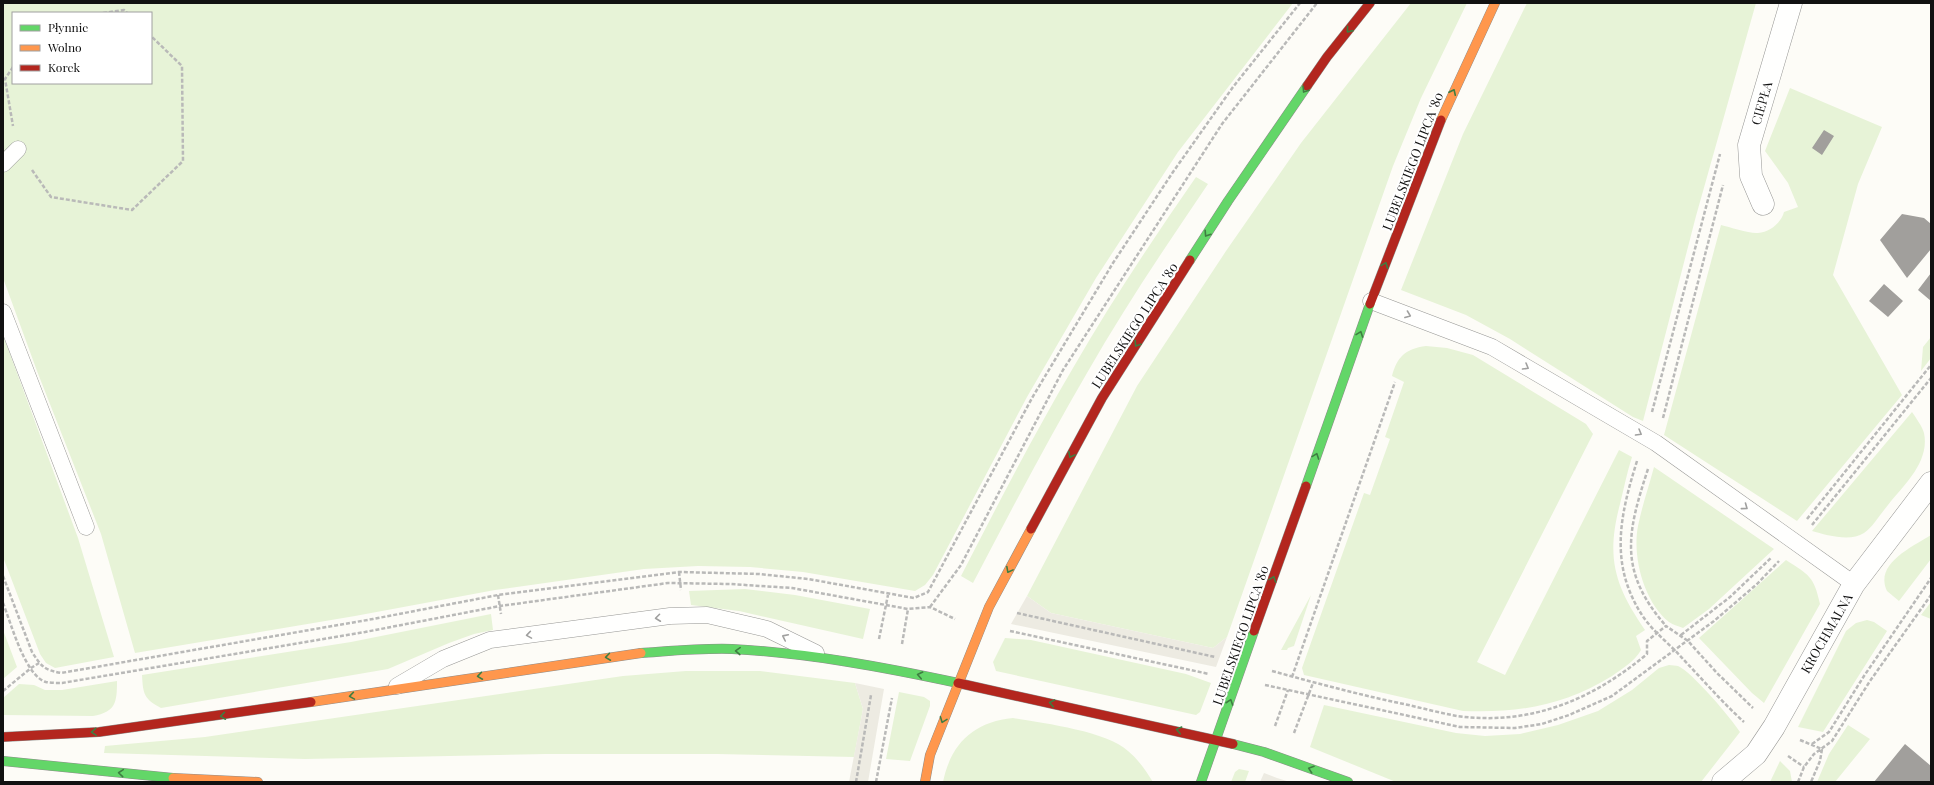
<svg xmlns="http://www.w3.org/2000/svg" width="1934" height="785" font-family="'Playfair Display',serif">
<style>
.green{fill:#e7f3d7;fill-rule:evenodd}
.plaza{fill:#edebe2}
.building{fill:#a19f9c}
.lines{fill:none;stroke-linecap:round;stroke-linejoin:round}
.lane-casing{stroke:#979795;stroke-width:17}
.street-casing{stroke:#979795;stroke-width:23}
.fast-casing{stroke:#8e8d8b;stroke-width:10}
.slow-casing{stroke:#8e8d8b;stroke-width:10}
.jam-casing{stroke:#8e8d8b;stroke-width:10}
.path{stroke:#b9b9b8;stroke-width:2.5;stroke-dasharray:4 2;stroke-linecap:butt}
.lane{stroke:#fffffe;stroke-width:16}
.street{stroke:#fffffe;stroke-width:22}
.fast{stroke:#63d668;stroke-width:9}
.slow{stroke:#ff974d;stroke-width:9}
.jam{stroke:#b3261e;stroke-width:9}
.oneway{stroke:#3e7d41}
.oneway2{stroke:#a0a09f}
.labels{text-anchor:middle;dominant-baseline:central;stroke-width:4;stroke-linejoin:round;paint-order:stroke}
.street-label{font-size:13px;fill:#111;stroke:#fff}
</style>
<rect width="100%" height="100%" fill="#fdfcf7"/>
<path class="green" d="M3 3H1293L1178 152 1096 278 1027 397 933 575 925 585 915 591 803 572 750 567 698 566 644 569 495 590 355 616 135 653 101 534 37 371 3 278ZM13 13H151V83H13Z
M1411 3H1467L1421 98 1393 166 1227 637 1213 648 1051 613 1027 596 1137 386 1226 251 1301 143Z
M1527 3H1756L1696 216 1643 421 1633 417 1510 339 1466 315 1401 290 1463 134Z
M1790 88 1882 127 1858 184 1833 275 1902 395 1797 521 1664 435 1721 225C1730 227 1750 234 1758 233 1770 232 1781 223 1784 212L1798 207 1788 183 1765 151Z
M1196 177 1208 184C1166 246 1124 308 1087 373 1047 442 1010 512 973 583L961 576C997 506 1033 436 1073 368 1111 302 1153 239 1196 177Z
M3 335 78 538 114 657 55 668 46 663 40 654 3 557Z
M1931 337V358L1921 371 1923 347Z
M1426 346 1447 348 1473 355 1586 424 1593 434 1477 662 1505 675 1619 450 1632 457C1627 472 1624 488 1620 504 1606 557 1614 585 1645 630L1636 636 1641 650C1635 661 1622 669 1612 676 1563 706 1519 713 1463 711L1304 675 1302 668 1364 493 1370 495 1390 439 1385 437 1404 382 1392 376C1397 357 1405 349 1426 346Z
M1912 412C1916 418 1922 426 1924 433 1930 462 1904 485 1888 505 1881 513 1873 527 1864 533 1850 542 1826 535 1812 531Z
M1654 467 1774 549 1709 609 1683 628C1679 626 1673 625 1669 622 1644 602 1632 557 1638 526 1642 506 1649 486 1654 467Z
M1931 535V559L1899 601 1887 591C1874 564 1912 547 1931 535Z
M1786 560C1809 575 1814 576 1820 604L1764 703 1752 693 1699 638Z
M745 589 795 595 870 609 863 639 739 611 691 605 689 591Z
M1311 595 1294 646 1288 648 1287 650H1281Z
M1931 602V619L1921 615Z
M491 614 493 630 474 634 449 643 388 669 161 708C144 699 143 694 142 675L351 642Z
M1867 620 1874 622 1887 631 1823 732 1798 727 1846 631 1856 623Z
M3 630 17 667 3 679Z
M1005 638 1031 640 1186 674 1211 683 1200 712 1196 715 996 671 993 662Z
M1669 665C1672 665 1676 666 1678 666 1691 671 1732 719 1740 732L1701 782H1396L1310 747 1324 705 1456 733 1485 736 1520 734 1558 725 1598 711 1632 690 1659 668Z
M686 671H760L855 683 863 709 854 757 717 754H546L305 759 104 753 105 746 205 737 623 676Z
M117 681C117 702 116 712 93 716L3 715V698L19 684 34 685 45 690H62Z
M899 692 924 697 930 701V706L910 761 886 759Z
M1013 718C1042 723 1107 731 1128 751 1138 759 1146 771 1153 782H943C951 743 974 722 1013 718Z
M1848 725 1870 739 1835 782H1817L1829 754Z
M1780 761 1790 771 1792 782H1770Z
M1239 769 1249 771 1245 782H1231L1235 772Z"/>
<path class="plaza" d="M1027 596 1051 613 1213 648 1227 637 1216 667 1011 624Z
M855 683 884 689 868 782H849L863 709Z
M1264 773 1277 778 1290 782H1260Z"/>
<path class="building" d="M1824 130 1834 136 1822 155 1812 148Z
M1902 214 1924 218 1931 224V249L1907 278 1880 240Z
M1931 273V301L1918 290Z
M1884 284 1903 301 1888 317 1869 301Z
M1905 744 1931 766V782H1874Z"/>
<g class="lines">
<defs>
<path id="lane" d="M3 164 18 149
M1371 301 1492 347 1656 443 1854 584
M3 312 86 527
M397 686 443 659 490 640 670 616 707 615 767 629 816 653"/>
<path id="street" d="M1763 204 1751 176 1749 145 1791 3
M1723 782 1756 754 1774 727 1854 584 1931 483"/>
<path id="fast" d="M1190 260 1228 201 1307 86
M1306 486 1370 304
M641 653C671 651 701 648 732 649 808 653 883 667 958 683
M1233 744 1264 752 1348 782
M3 761 173 778
M1201 782 1254 631"/>
<path id="slow" d="M1441 120 1495 3
M311 702 641 653
M173 778 258 782
M925 782 930 755 989 607 1031 529"/>
<path id="jam" d="M1307 86 1327 57 1370 3
M1370 304 1441 120
M1031 529 1102 398 1190 260
M1254 631 1306 486
M958 683 1233 744
M3 737 99 732 311 702"/>
</defs>
<use href="#lane" class="lane-casing"/>
<use href="#street" class="street-casing"/>
<use href="#fast" class="fast-casing"/>
<use href="#slow" class="slow-casing"/>
<use href="#jam" class="jam-casing"/>
<path class="path" d="M103 13 124 10 127 13
M13 67 5 79 13 126
M32 170 51 197 132 210 183 161 182 66 151 36
M1652 412 1720 154
M1663 418 1723 185
M1637 461C1620 515 1609 564 1642 615 1653 632 1670 644 1683 659 1703 680 1723 703 1744 722
M1648 469C1627 533 1618 571 1666 626
M1807 519 1931 365
M1812 525 1931 378
M679 572 681 590
M3 576 32 652C41 666 44 670 61 673L373 619 498 595 679 572 759 574 808 579 914 598 928 592 1032 398 1113 263 1173 172 1233 87 1300 3
M498 595 501 614
M3 603C11 623 25 676 46 682 51 683 57 683 62 683L365 632 500 606 668 583 730 584 792 588 908 609 930 607 955 619
M930 607 961 565 1063 370 1222 124 1317 3
M1017 613 1215 657
M1010 631 1209 674
M1681 635 1730 597 1772 557
M879 639 888 595
M902 644 908 609
M1272 671C1316 683 1360 695 1404 704 1422 708 1440 713 1457 716 1530 726 1592 700 1647 654V641L1666 626 1688 641 1717 673 1753 708
M1292 677 1395 382
M1265 685 1460 727 1515 728 1542 724 1569 715 1612 696 1714 621 1757 584 1779 561
M3 691 31 668 39 663
M1275 726 1288 690
M1294 733 1313 683
M1800 740 1822 749 1820 761 1811 782
M1812 744 1829 732 1864 676 1931 578
M1788 756 1804 767
M856 782 871 695
M876 782 892 698
M1798 782 1804 767 1814 754 1832 741 1870 681 1931 595"/>
<use href="#lane" class="lane"/>
<use href="#street" class="street"/>
<use href="#fast" class="fast"/>
<use href="#slow" class="slow"/>
<use href="#jam" class="jam"/>
</g>
<defs><path id="oneway-chevron" d="M-2-3.5L2.5 0L-2 3.5" fill="none" stroke-width="1.6" stroke-linecap="round" stroke-linejoin="round"/></defs>
<g class="oneway">
<use href="#oneway-chevron" transform="translate(1349 30) rotate(129)"/>
<use href="#oneway-chevron" transform="translate(1305 90) rotate(124)"/>
<use href="#oneway-chevron" transform="translate(1453 92) rotate(-65)"/>
<use href="#oneway-chevron" transform="translate(1207 234) rotate(123)"/>
<use href="#oneway-chevron" transform="translate(1385 265) rotate(-69)"/>
<use href="#oneway-chevron" transform="translate(1360 334) rotate(-70)"/>
<use href="#oneway-chevron" transform="translate(1137 344) rotate(123)"/>
<use href="#oneway-chevron" transform="translate(1071 455) rotate(118)"/>
<use href="#oneway-chevron" transform="translate(1316 456) rotate(-70)"/>
<use href="#oneway-chevron" transform="translate(1009 570) rotate(118)"/>
<use href="#oneway-chevron" transform="translate(1273 579) rotate(-70)"/>
<use href="#oneway-chevron" transform="translate(738 651) rotate(-178)"/>
<use href="#oneway-chevron" transform="translate(608 657) rotate(172)"/>
<use href="#oneway-chevron" transform="translate(920 675) rotate(-168)"/>
<use href="#oneway-chevron" transform="translate(480 676) rotate(172)"/>
<use href="#oneway-chevron" transform="translate(352 696) rotate(171)"/>
<use href="#oneway-chevron" transform="translate(1230 702) rotate(-71)"/>
<use href="#oneway-chevron" transform="translate(1052 703) rotate(-168)"/>
<use href="#oneway-chevron" transform="translate(223 716) rotate(172)"/>
<use href="#oneway-chevron" transform="translate(943 720) rotate(111)"/>
<use href="#oneway-chevron" transform="translate(1179 730) rotate(-168)"/>
<use href="#oneway-chevron" transform="translate(94 732) rotate(176)"/>
<use href="#oneway-chevron" transform="translate(1311 769) rotate(-161)"/>
<use href="#oneway-chevron" transform="translate(121 773) rotate(-175)"/>
</g>
<g class="oneway2">
<use href="#oneway-chevron" transform="translate(1408 315) rotate(21)"/>
<use href="#oneway-chevron" transform="translate(1526 367) rotate(30)"/>
<use href="#oneway-chevron" transform="translate(1639 433) rotate(30)"/>
<use href="#oneway-chevron" transform="translate(1745 507) rotate(36)"/>
<use href="#oneway-chevron" transform="translate(658 618) rotate(173)"/>
<use href="#oneway-chevron" transform="translate(529 635) rotate(171)"/>
<use href="#oneway-chevron" transform="translate(785 637) rotate(-154)"/>
</g>
<g class="labels">
<g class="street-label">
<text transform="translate(1761 103) rotate(-74)">CIEPŁA</text>
<text transform="translate(1412 161) rotate(-69)">LUBELSKIEGO LIPCA '80</text>
<text transform="translate(1134 325) rotate(-57)">LUBELSKIEGO LIPCA '80</text>
<text transform="translate(1826 633) rotate(-60)">KROCHMALNA</text>
<text transform="translate(1240 635) rotate(-71)">LUBELSKIEGO LIPCA '80</text>
</g>
</g>
<rect width="1934" height="785" fill="none" stroke="#111111" stroke-width="8"/>
<rect x="12" y="12" width="140" height="72" fill="#ffffff" stroke="#a0a0a0"/>
<rect x="20" y="25" width="20" height="6" fill="#63d668" stroke="#a0a0a0"/>
<text x="48" y="32" font-size="12" fill="#111111">Płynnie</text>
<rect x="20" y="45" width="20" height="6" fill="#ff974d" stroke="#a0a0a0"/>
<text x="48" y="52" font-size="12" fill="#111111">Wolno</text>
<rect x="20" y="65" width="20" height="6" fill="#b3261e" stroke="#a0a0a0"/>
<text x="48" y="72" font-size="12" fill="#111111">Korek</text>
</svg>
